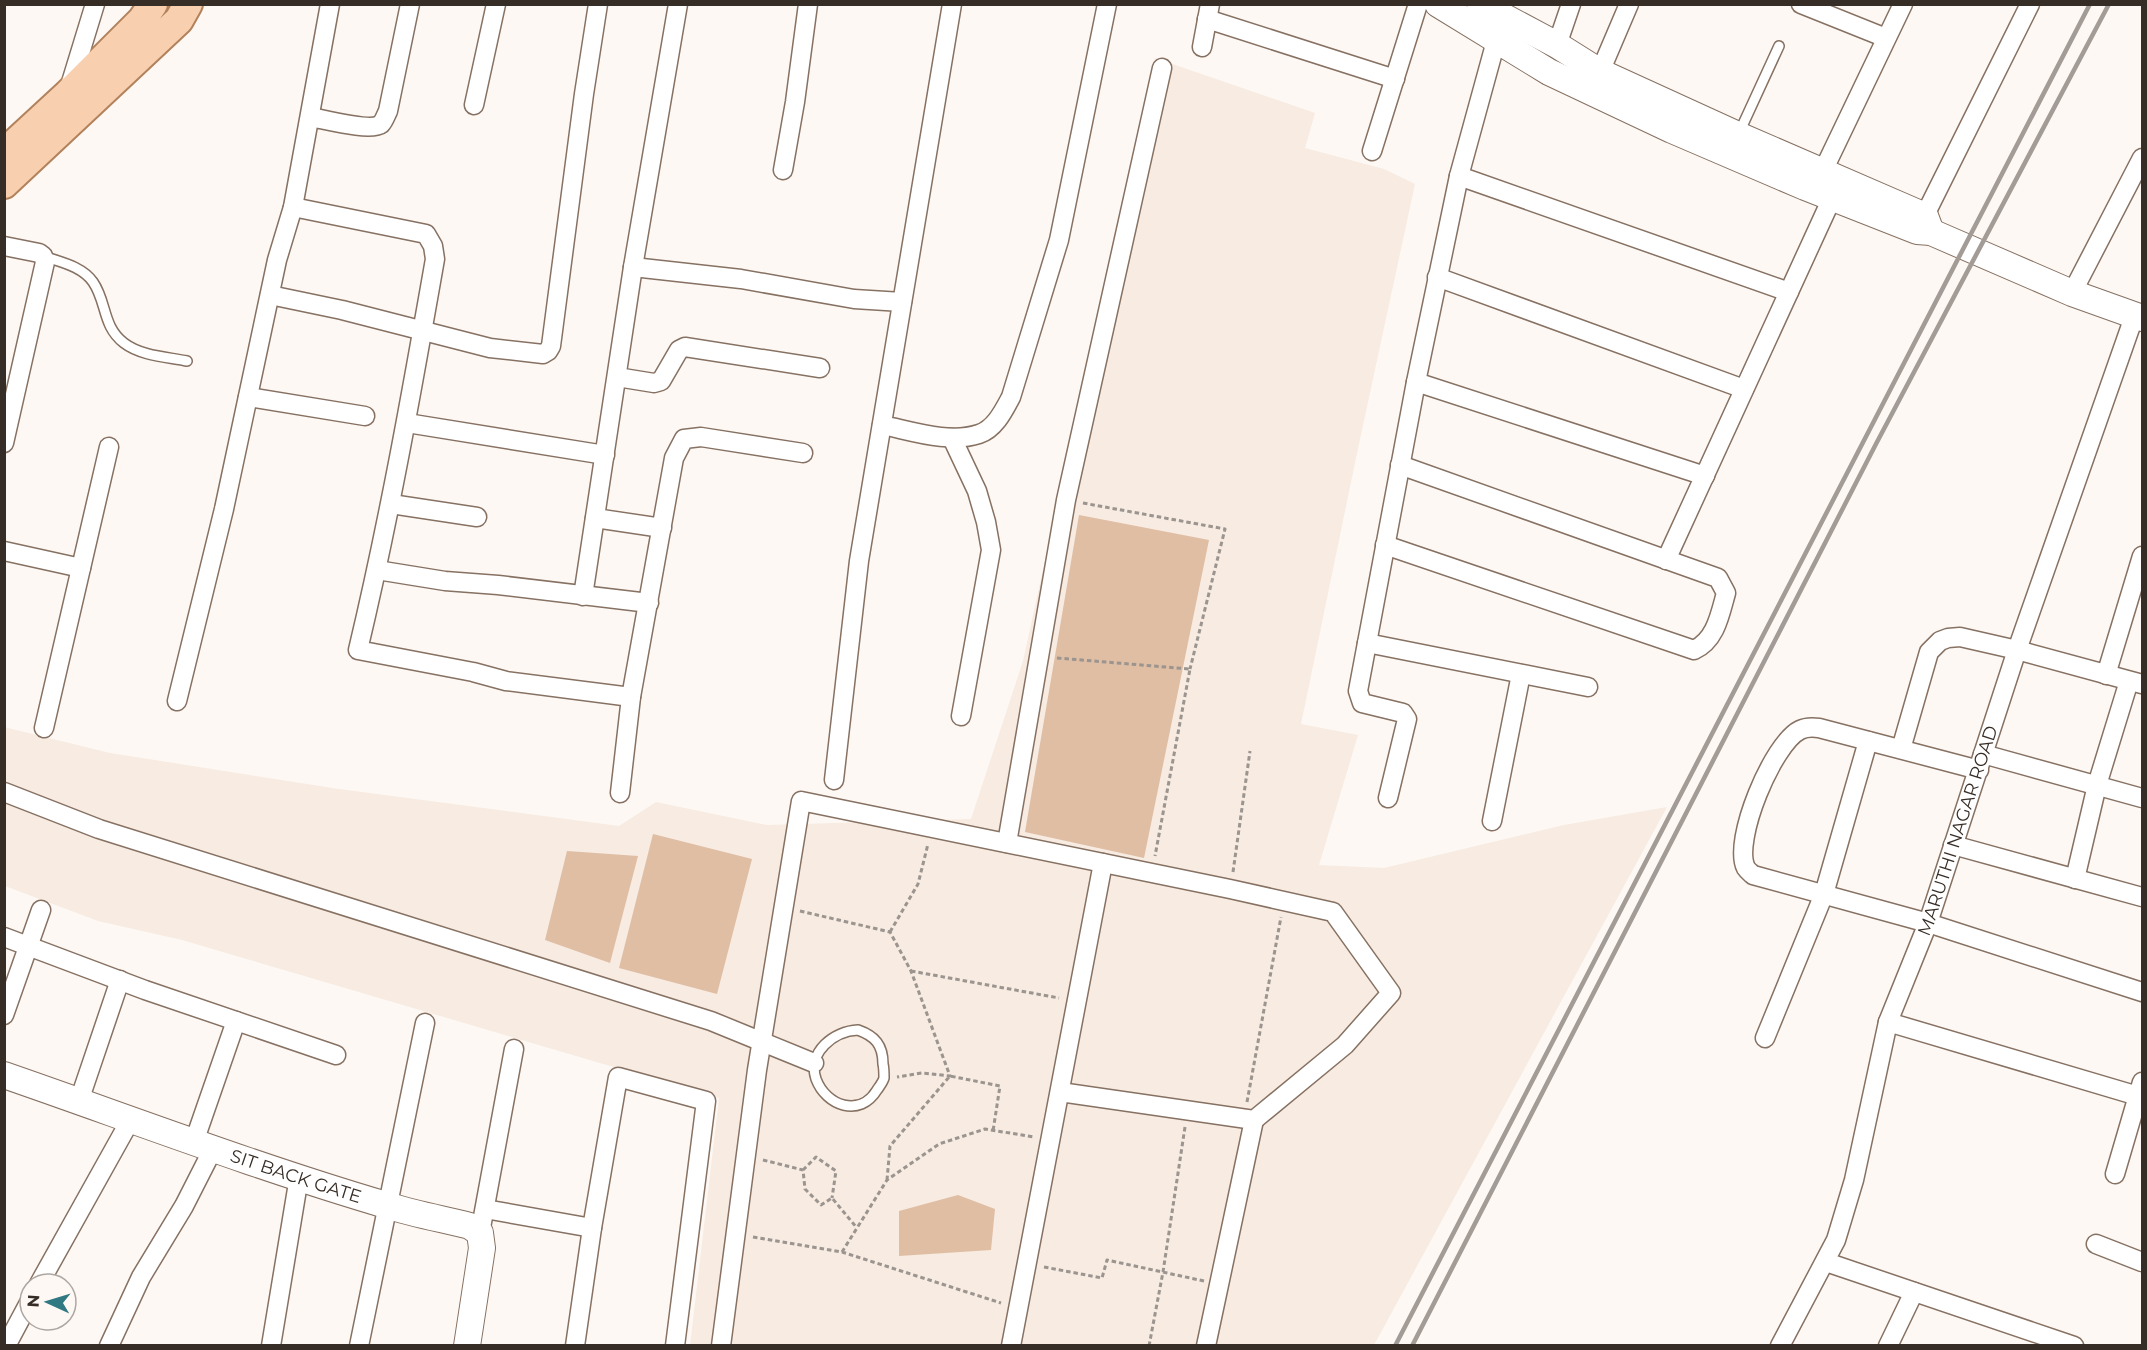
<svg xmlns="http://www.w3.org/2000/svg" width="2147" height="1350" font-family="Montserrat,sans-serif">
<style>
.built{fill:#f7ebe2}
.green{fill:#dfbea4}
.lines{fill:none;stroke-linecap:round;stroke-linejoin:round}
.lane-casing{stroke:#867162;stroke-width:12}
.street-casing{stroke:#867162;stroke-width:21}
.secondary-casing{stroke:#867162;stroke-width:28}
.primary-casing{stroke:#b1825c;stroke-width:32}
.path{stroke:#9b948f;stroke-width:3;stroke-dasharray:4.5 3;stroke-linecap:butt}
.lane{stroke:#fff;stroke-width:9}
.street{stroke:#fff;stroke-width:18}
.secondary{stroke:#fff;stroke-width:26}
.primary{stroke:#f8cfaf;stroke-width:28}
.rail{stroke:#a29b96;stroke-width:4.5}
.labels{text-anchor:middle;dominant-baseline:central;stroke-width:4.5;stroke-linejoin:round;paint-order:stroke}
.street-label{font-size:18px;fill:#362d26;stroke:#fdf8f4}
</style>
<rect width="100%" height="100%" fill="#fdf8f4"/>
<path class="built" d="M1155 58 1315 113 1305 148 1384 169 1415 184 1357 453 1301 724 1358 735 1319 865 1384 868 1564 825 1667 807 1374 1345 690 1346 719 1098 182 940 98 921 5 886 4 727 110 753 339 789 619 826 656 802 767 825 971 819 1023 661Z"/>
<path class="green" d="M1079 515 1209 540 1144 858 1025 832Z
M653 834 752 859 717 994 619 968Z
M567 851 638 856 610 963 545 940Z
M958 1195 995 1209 991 1250 899 1256V1211Z"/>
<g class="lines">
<defs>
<path id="lane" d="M1739 133 1779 46
M43 256C60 262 82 266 93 282 107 302 102 326 124 343 141 356 167 357 187 361
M858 1030C875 1036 883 1045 883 1064 884 1068 884 1074 884 1078 883 1082 879 1087 877 1090 860 1118 826 1106 816 1079 807 1052 834 1031 858 1030Z"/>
<g id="street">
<path d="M1801 4 1886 38"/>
<path d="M1207 19 1395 79"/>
<path d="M1557 45 1571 4"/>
<path d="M1202 47 1210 4"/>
<path d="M1600 72 1629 4"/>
<path d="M69 89 95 4"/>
<path d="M474 105 496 4"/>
<path d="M310 117C323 119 371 132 381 124 384 121 386 115 388 111L410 4"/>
<path d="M1372 151 1418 4"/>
<path d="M783 170 795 102 808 4"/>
<path d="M1823 171 1903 4"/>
<path d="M1459 176 1789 292"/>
<path d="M293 207 426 234 433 246 435 259C412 390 389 520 358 650L473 672 506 681 631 697"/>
<path d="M1920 225 2030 4"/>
<path d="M4 246 39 253 43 256 45 262 4 443"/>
<path d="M633 267 741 279 854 299 902 302"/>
<path d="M1437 277 1744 389"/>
<path d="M2072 293 2142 158"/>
<path d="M270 295 342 310 490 348 543 354 548 351 551 346 584 94 598 4"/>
<path d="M617 377 654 383 661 381 679 350 685 347 820 368"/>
<path d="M1416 382 1705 476"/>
<path d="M248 397 365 416"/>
<path d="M407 423 605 455"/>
<path d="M882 425C912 431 949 444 979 434 995 429 1004 410 1011 397L1059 240 1107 4"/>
<path d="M952 438 977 491 986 522 991 550 961 716"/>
<path d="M391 504 477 517"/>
<path d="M595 518 662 528"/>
<path d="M1385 545 1694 650C1716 640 1720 614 1726 593L1718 578 1400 465"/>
<path d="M4 551 81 568"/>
<path d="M1666 560 1832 198"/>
<path d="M377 570 445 581 498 585 649 603"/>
<path d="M583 596 633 267 678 4"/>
<path d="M1367 643 1588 687"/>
<path d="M2106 675 2142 556"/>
<path d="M177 701 224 509 277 260 293 207 330 4"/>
<path d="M44 728 109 447"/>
<path d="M1901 749 1929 652 1940 641 1948 638 1960 637 2017 650 2142 684"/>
<path d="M1983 754 2142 798"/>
<path d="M1979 770 1819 728C1812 727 1806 727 1800 730 1773 743 1732 841 1746 868 1748 871 1751 873 1753 875L1928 923 2142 992"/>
<path d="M834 780 859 561 952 4"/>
<path d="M4 792 99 829 711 1021 814 1063"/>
<path d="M620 793 631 697 674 458 684 439 701 437 803 453"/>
<path d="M1388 798 1407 719 1403 713 1362 703 1358 691 1416 382 1459 176 1496 41 1500 31"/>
<path d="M1492 821 1521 674"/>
<path d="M1007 843 1066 500 1162 68"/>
<path d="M1953 845 2142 897"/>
<path d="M2075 879 2097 785 2129 681"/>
<path d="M4 937 145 990 336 1055"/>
<path d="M4 1015 41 910"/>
<path d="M1888 1022 2138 1096"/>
<path d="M1765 1038 1824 894 1868 741"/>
<path d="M79 1101 120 980"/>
<path d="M194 1142 236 1021"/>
<path d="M2115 1174 2142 1082"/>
<path d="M485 1209 592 1228"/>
<path d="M480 1233 514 1049"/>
<path d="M2096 1244 2142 1262"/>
<path d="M1826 1262 2074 1346"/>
<path d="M39 1284 131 1119"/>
<path d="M6 1346 30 1301"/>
<path d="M109 1346 141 1277 184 1206 213 1149"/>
<path d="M271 1346 299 1177"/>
<path d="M359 1346 425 1023"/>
<path d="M575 1346 592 1228 618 1077 706 1101 675 1346"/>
<path d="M721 1346 757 1070 801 801 1230 889 1333 912 1391 993 1345 1045 1254 1120 1060 1092"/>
<path d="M1011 1346 1103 863"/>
<path d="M1206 1346 1254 1120"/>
<path id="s1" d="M1780 1346 1836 1240 1854 1180 1888 1022 1928 923 2017 650 2135 314"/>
<path d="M1888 1346 1914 1292"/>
</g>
<g id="secondary">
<path d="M1438 4 1549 72 1672 130 1805 187 1917 231 1931 232 2072 293 2142 318"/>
<path d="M1480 4 1557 45 1600 72 1738 135 1925 216 1931 232"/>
<path id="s2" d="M4 1075C131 1119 257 1167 386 1205 414 1214 442 1219 470 1226L480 1233 482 1248 467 1346"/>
</g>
<path id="primary" d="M4 153 68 94 142 20 153 4
M4 184 179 20 188 4"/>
</defs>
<use href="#lane" class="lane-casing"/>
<use href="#street" class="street-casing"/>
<use href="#secondary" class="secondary-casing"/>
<use href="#primary" class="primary-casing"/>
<path class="path" d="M1083 503 1225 529 1190 669
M1057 658 1190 669 1155 856
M1233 872 1250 751
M800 911 890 932 911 971 950 1076 922 1073 897 1077
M890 932 918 884 928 844
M911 971 1059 998
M1247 1102 1281 917
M763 1160 803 1170 805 1189 821 1205 832 1198 857 1228
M803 1170 816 1157 836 1171 832 1198
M887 1180 890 1146 950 1076 1000 1086 993 1131
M753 1237 842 1252 1001 1303
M842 1252 887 1180 939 1144 985 1129 1034 1137
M1044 1267 1102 1278 1107 1260 1204 1281
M1149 1346 1163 1272 1185 1127"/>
<use href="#lane" class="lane"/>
<use href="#street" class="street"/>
<use href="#secondary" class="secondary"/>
<use href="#primary" class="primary"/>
<path class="rail" d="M1395 1346 2090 4
M1412 1346 1877 442 2109 4"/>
</g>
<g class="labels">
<g class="street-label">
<text stroke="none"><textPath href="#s1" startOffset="548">MARUTHI NAGAR ROAD</textPath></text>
<text stroke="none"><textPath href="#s2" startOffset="309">SIT BACK GATE</textPath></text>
</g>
</g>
<rect width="2147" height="1350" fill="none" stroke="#362d26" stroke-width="12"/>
<g transform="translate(48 1302) rotate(274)"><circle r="28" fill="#fdf8f4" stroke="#ada7a2" stroke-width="1.5"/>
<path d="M0-4.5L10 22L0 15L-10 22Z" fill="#307882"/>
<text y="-9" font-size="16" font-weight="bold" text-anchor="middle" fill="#362d26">N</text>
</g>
</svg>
